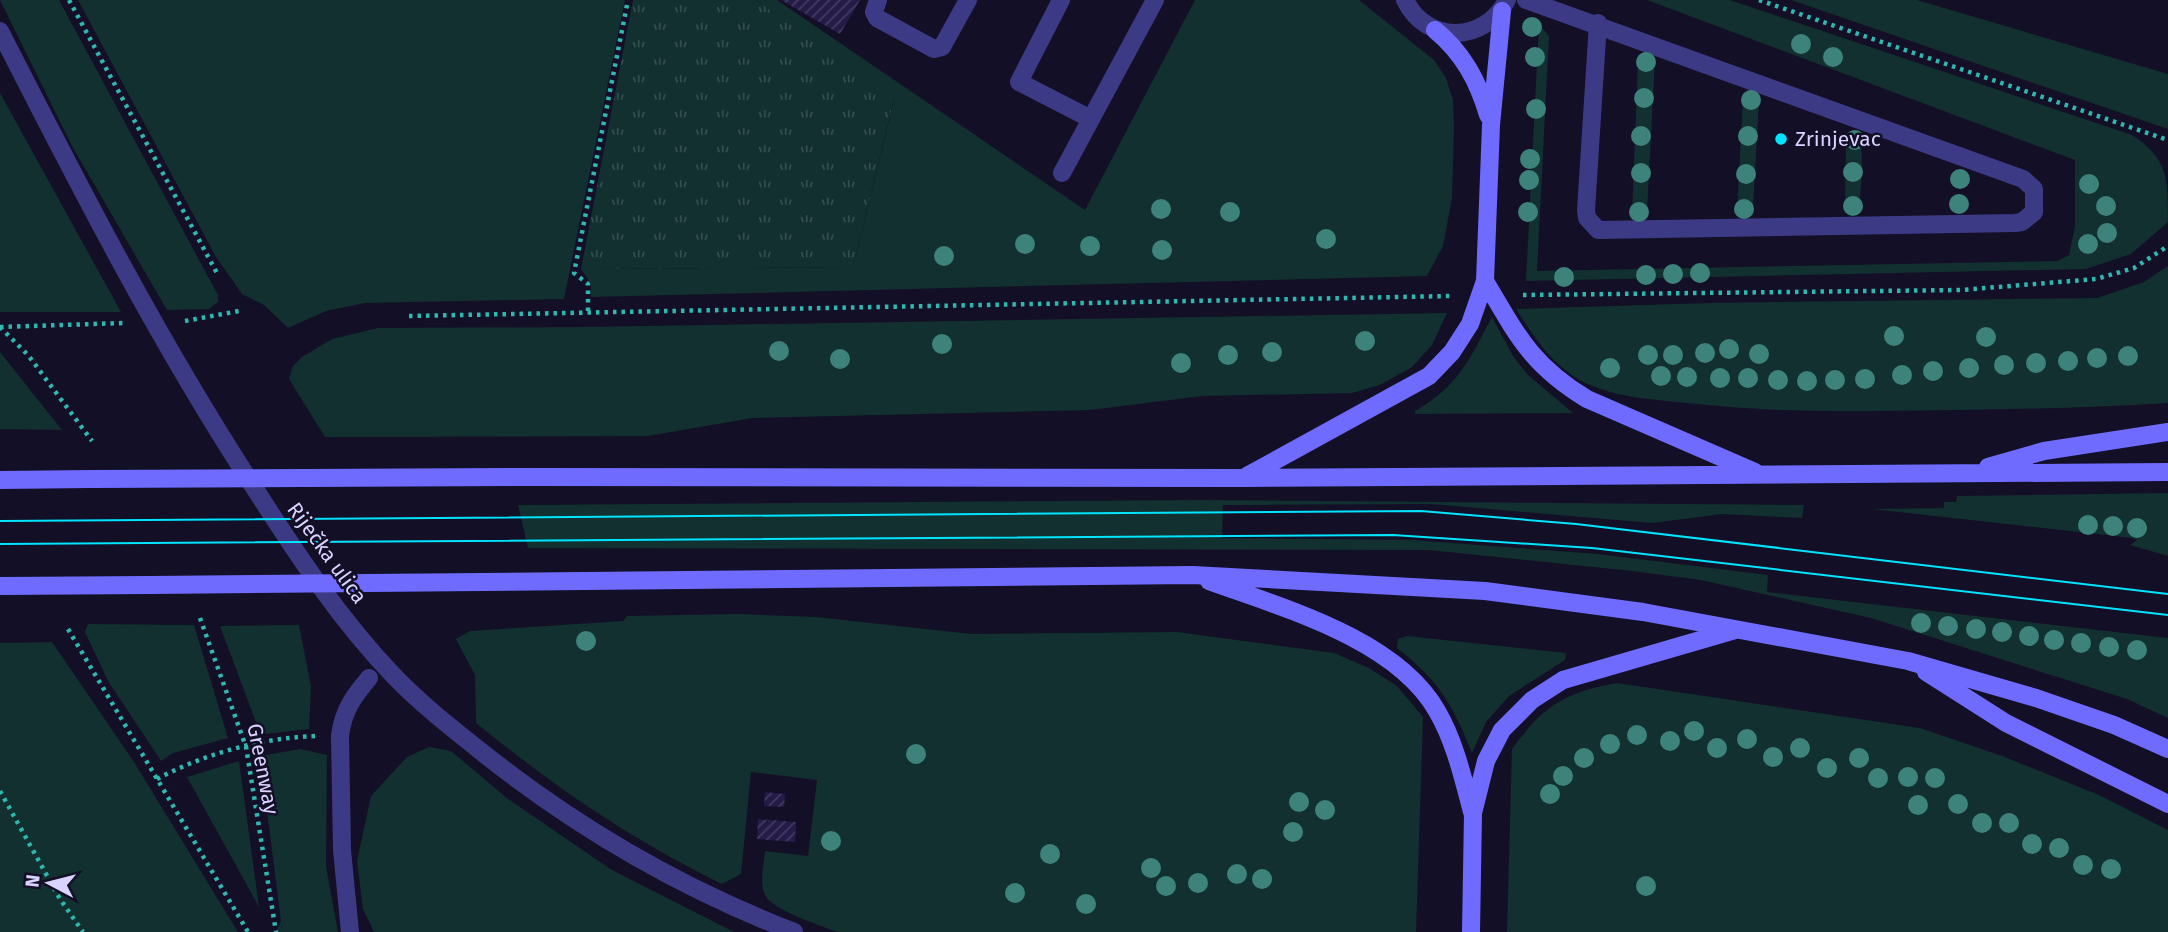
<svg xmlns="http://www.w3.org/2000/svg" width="2168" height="932" font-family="'Fira Sans',sans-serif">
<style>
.green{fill:#12302f}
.park{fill:url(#park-tufts)}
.building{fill:url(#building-hatch)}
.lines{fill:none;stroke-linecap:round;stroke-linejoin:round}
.path{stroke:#2fb8b0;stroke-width:4.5;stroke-dasharray:3.5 5;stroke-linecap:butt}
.service{stroke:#3d3a85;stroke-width:18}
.minor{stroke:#3d3a85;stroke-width:18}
.tertiary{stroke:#3d3a85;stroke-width:18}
.secondary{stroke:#6f6bff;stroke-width:18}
.tram{stroke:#00e5ff;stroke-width:2}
.secondary-bridge{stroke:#6f6bff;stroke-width:18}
.tree{fill:#3d827b}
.poi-dot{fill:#00e5ff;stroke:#130f26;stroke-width:2.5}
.labels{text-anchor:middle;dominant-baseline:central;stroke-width:5;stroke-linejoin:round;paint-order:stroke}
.poi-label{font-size:21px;fill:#d9d4ff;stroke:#130f26;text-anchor:start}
.street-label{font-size:21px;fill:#d9d4ff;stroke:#130f26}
</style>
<defs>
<pattern id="park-tufts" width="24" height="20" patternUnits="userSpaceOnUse" patternTransform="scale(1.75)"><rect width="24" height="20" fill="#12302f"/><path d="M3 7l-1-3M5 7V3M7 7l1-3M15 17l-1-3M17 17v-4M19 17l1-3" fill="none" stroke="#344d4e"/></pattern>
<pattern id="building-hatch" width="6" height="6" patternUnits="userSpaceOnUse" patternTransform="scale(1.75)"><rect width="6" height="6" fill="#241b47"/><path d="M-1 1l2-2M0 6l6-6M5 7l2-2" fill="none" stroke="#433b63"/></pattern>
</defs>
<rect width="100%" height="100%" fill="#130f26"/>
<path class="green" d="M0 0H59L218 295V302L209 309 167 310 72 146Z
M78 0H625L564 299 365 303 326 311 288 328 264 305 242 294 216 257Z
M756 0H777L1085 210 1195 0H1359L1434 60 1446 78 1453 100 1454 126 1452 198 1443 246 1427 276 591 297V284L581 269 853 267 894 100Z
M1647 0H1730L2132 135C2168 159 2168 177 2168 222L2131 254 2086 269 1526 281 1539 24 1549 36 1537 271 2057 261 2069 255 2075 226V160Z
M1791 0H1917L2168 74V129Z
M1644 52 1655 59 1647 211 1643 219 1632 216 1638 61Z
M1754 92 1759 101 1753 209 1751 216 1745 217 1737 210 1743 99 1746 93Z
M0 93 121 312H0Z
M1856 131C1866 138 1861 198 1858 212L1852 215 1845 208 1846 139 1848 132Z
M2168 266V403C2071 409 1974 410 1877 411 1813 412 1750 410 1687 403 1658 400 1625 398 1598 388 1559 375 1537 342 1516 309L1709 303 2097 298 2144 282Z
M1447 313 1432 345 1412 367 1380 385 1352 393 1202 396 1090 410 753 418 648 436 325 437 289 379 293 366 302 357 332 339 378 328 587 327Z
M1492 317 1513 356 1527 374 1573 413 1415 414V411C1459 386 1470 358 1492 317Z
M0 352 62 430 0 429Z
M2168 493V556L2130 545 2137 540 2132 538 1872 509 1944 508V502H1956L1957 496Z
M1200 500 1804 505 1802 518 1722 514 1652 523 1431 504 1223 505 1222 538 1412 540 1598 554 1768 575 1767 592 2168 638V718L2127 699 1871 618 1701 580 1632 571 1429 550 528 548 518 505Z
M738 614 816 617 971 634 1177 632 1334 653 1369 668 1397 686 1423 717 1416 932H838C821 926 772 910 765 895 759 883 764 864 765 851L808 856 817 780 751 772 741 874 722 884C629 838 556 788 476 723L475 675 456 639 470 631 623 621 627 616Z
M88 624 194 625 228 738 173 753 161 761 108 681 85 632Z
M299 625 311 687 309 729 265 734 259 730 220 626Z
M1407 636 1566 653 1565 660 1509 696 1486 722 1472 753C1452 703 1439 681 1397 648L1398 639Z
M52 642 134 762 238 932H0V643Z
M1617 683 1920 728 2002 756 2099 795 2168 830V932H1507L1512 749C1543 706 1565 692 1617 683Z
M429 747 451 751 508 799 612 870 734 932H374L363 909 357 861 371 796 407 757Z
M300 749 327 755 326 866 338 932H276L281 921 260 756Z
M239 761 259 907 187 777Z"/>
<path class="park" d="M633 0H756L894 99 853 267 581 269Z"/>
<path class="building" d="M781 0H860L840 34Z
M765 792 785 794 784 807 764 806Z
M758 819 796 822 795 842 757 839Z"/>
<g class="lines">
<path class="path" d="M69 0 218 275
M1759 0 2168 140
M1523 295 1961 290 2096 279 2134 268 2168 246
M588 311V284L574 273 628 0
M409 316 1451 296
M185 321 239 311
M0 327 28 355 92 441
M0 327 124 323
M200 618 246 747 276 932
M68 629 248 932
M157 779C204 754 261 738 315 736
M0 791 60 899 83 932"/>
<path class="service" d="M878 0 874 12 877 18 934 49 942 47 968 0
M1061 0 1019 82 1091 119 1155 0
M1526 0 2023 179 2034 189V212L2022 222 2015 223 1598 230 1587 218 1586 210 1598 23
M1062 173 1091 119
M350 932 342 850 340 736C343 711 353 697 369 678"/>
<path class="minor" d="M0 31C80 188 160 344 257 492 298 556 341 621 394 676 420 703 449 726 478 749 575 827 678 887 794 932"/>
<path class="tertiary" d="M1405 0C1427 45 1485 43 1507 0"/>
<path class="secondary" d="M1435 30C1463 53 1478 81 1488 115
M1485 281C1517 335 1531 365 1587 399L1755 472
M1988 467 2044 451 2168 432
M1247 476 1429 376 1452 352 1470 324 1485 281 1491 125 1502 11
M527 477 1244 478 2168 472
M0 480 91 479
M584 581 1193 575 1485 591 1643 612 1908 661 2036 698 2114 725 2168 749
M1209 581C1283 608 1396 639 1437 711 1455 742 1463 778 1472 812
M0 586 149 585
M1926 672 2006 723 2168 804
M1471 932 1473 813 1486 761 1502 730 1532 700 1563 680 1735 630"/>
<path class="tram" d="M0 521 1421 511 1576 524 2168 594
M0 544 1393 535 1592 548 2168 615"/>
<path class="secondary-bridge" d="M91 479 527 477
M149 585 584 581"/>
</g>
<g class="tree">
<circle cx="1532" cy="27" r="10"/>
<circle cx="1801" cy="44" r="10"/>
<circle cx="1535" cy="57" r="10"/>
<circle cx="1833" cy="57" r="10"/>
<circle cx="1646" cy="62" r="10"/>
<circle cx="1644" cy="98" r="10"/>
<circle cx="1751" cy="100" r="10"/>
<circle cx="1536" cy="109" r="10"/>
<circle cx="1641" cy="136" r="10"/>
<circle cx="1748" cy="136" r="10"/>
<circle cx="1855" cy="140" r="10"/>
<circle cx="1530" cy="159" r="10"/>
<circle cx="1853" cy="172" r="10"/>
<circle cx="1641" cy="173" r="10"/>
<circle cx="1746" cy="174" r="10"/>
<circle cx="1960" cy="179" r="10"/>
<circle cx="1529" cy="180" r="10"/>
<circle cx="2089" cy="184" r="10"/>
<circle cx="1959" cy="204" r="10"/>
<circle cx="1853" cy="206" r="10"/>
<circle cx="2106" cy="206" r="10"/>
<circle cx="1161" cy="209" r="10"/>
<circle cx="1744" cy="209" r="10"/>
<circle cx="1230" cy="212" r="10"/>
<circle cx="1528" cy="212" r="10"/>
<circle cx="1639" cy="212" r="10"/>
<circle cx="2107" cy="233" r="10"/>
<circle cx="1326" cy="239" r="10"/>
<circle cx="1025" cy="244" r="10"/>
<circle cx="2088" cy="244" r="10"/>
<circle cx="1090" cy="246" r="10"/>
<circle cx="1162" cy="250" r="10"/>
<circle cx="944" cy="256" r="10"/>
<circle cx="1700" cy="273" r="10"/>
<circle cx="1673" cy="274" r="10"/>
<circle cx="1646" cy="275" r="10"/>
<circle cx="1564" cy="277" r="10"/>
<circle cx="1894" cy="336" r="10"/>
<circle cx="1986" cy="337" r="10"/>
<circle cx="1365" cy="341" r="10"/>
<circle cx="942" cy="344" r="10"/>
<circle cx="1729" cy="349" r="10"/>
<circle cx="779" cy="351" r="10"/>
<circle cx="1272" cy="352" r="10"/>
<circle cx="1705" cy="353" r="10"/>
<circle cx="1759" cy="354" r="10"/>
<circle cx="1228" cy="355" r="10"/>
<circle cx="1648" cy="355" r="10"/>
<circle cx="1673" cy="355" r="10"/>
<circle cx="2128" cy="356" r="10"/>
<circle cx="2097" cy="358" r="10"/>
<circle cx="840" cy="359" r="10"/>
<circle cx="2068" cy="361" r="10"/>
<circle cx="1181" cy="363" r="10"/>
<circle cx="2036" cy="363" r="10"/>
<circle cx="2004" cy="365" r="10"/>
<circle cx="1610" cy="368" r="10"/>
<circle cx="1969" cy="368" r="10"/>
<circle cx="1933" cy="371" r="10"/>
<circle cx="1902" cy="375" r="10"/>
<circle cx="1661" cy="376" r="10"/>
<circle cx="1687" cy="377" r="10"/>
<circle cx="1720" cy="378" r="10"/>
<circle cx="1748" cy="378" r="10"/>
<circle cx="1865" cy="379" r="10"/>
<circle cx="1778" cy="380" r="10"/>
<circle cx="1835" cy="380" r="10"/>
<circle cx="1807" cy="381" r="10"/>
<circle cx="2088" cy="525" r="10"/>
<circle cx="2113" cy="526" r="10"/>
<circle cx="2137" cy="528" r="10"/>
<circle cx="1921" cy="623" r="10"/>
<circle cx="1948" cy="626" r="10"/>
<circle cx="1976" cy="629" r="10"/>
<circle cx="2002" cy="632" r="10"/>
<circle cx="2029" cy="636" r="10"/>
<circle cx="2054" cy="640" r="10"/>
<circle cx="586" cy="641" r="10"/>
<circle cx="2081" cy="643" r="10"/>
<circle cx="2109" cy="647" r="10"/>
<circle cx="2137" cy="650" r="10"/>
<circle cx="1694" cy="731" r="10"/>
<circle cx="1637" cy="735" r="10"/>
<circle cx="1747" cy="739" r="10"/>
<circle cx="1670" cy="741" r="10"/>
<circle cx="1610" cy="744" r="10"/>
<circle cx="1717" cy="748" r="10"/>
<circle cx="1800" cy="748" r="10"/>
<circle cx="916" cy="754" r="10"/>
<circle cx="1773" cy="757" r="10"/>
<circle cx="1584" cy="758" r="10"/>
<circle cx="1859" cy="758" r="10"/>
<circle cx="1827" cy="768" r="10"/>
<circle cx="1563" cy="776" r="10"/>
<circle cx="1908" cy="777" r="10"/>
<circle cx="1878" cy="778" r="10"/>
<circle cx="1935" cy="778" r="10"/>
<circle cx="1550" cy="794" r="10"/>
<circle cx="1299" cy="802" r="10"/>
<circle cx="1958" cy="804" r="10"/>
<circle cx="1918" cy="805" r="10"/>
<circle cx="1325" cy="810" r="10"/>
<circle cx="1982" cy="823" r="10"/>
<circle cx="2009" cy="823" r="10"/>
<circle cx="1293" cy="832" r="10"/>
<circle cx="831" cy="841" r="10"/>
<circle cx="2032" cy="844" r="10"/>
<circle cx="2059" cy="848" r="10"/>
<circle cx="1050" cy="854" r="10"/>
<circle cx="2083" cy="865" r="10"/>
<circle cx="1151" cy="868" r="10"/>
<circle cx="2111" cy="869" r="10"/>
<circle cx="1237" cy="874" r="10"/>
<circle cx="1262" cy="879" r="10"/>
<circle cx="1198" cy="883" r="10"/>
<circle cx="1166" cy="886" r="10"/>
<circle cx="1646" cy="886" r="10"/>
<circle cx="1015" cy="893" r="10"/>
<circle cx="1086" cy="904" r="10"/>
</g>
<circle class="poi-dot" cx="1781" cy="139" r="7"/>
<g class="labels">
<g class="poi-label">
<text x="1795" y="139">Zrinjevac</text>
</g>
<g class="street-label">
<text transform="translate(327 553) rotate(54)">Riječka ulica</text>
<text transform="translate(263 769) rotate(79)">Greenway</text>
</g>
</g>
<g transform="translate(49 883) rotate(277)" stroke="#130f26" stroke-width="5" paint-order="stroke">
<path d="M0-5L12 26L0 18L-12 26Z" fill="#d9d4ff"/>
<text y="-10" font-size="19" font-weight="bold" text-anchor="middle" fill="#d9d4ff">N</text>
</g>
</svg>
